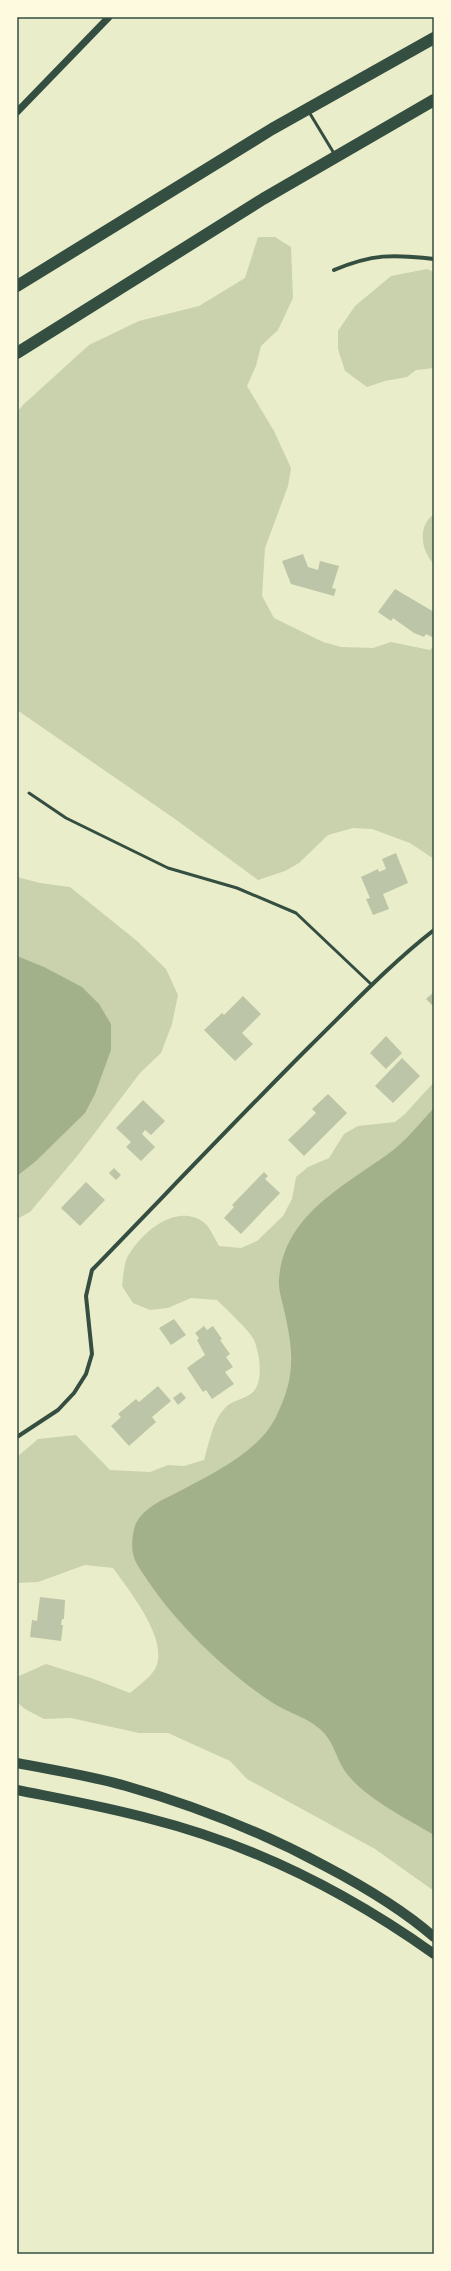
<svg xmlns="http://www.w3.org/2000/svg" width="451" height="2271" font-family="'Noto Sans',sans-serif">
<style>
.green{fill:#cad2ad}
.water{fill:#a3b18a}
.building{fill:#bcc5a7}
.lines{fill:none;stroke-linecap:round;stroke-linejoin:round}
.service{stroke:#344e41;stroke-width:3}
.minor{stroke:#344e41;stroke-width:4}
.tertiary{stroke:#344e41;stroke-width:7}
.primary{stroke:#344e41;stroke-width:10}
.motorway{stroke:#344e41;stroke-width:12}
.neatline{fill:none;stroke:#344e41;stroke-width:1.5}
</style>
<rect width="100%" height="100%" fill="#e9edc9"/>
<path class="green" d="M258 237H275L291 247 293 298 278 330 261 346 256 366 247 386 274 431 291 468 288 486 265 548 262 596 274 618 323 642 341 647 373 648 391 642 430 650 434 645V859L410 843 372 829 353 828 328 835 299 863 285 871 258 880 175 819 17 710V412L24 404 89 345 139 321 199 306 245 278Z
M427 269 434 272V368L416 370 407 377 385 381 367 387 345 371 338 349V331L355 306 391 276Z
M434 514V564C421 551 417 526 434 514Z
M17 877 40 883 70 887 137 941 166 969 178 995 172 1024 161 1053 140 1073 78 1155 30 1212 17 1219Z
M434 1082V1891L375 1849 247 1779 230 1761 168 1733H139L71 1718 44 1719 25 1709 17 1702V1679L19 1676 46 1664 91 1678 130 1693C138 1686 147 1680 153 1672 174 1645 128 1589 113 1568L85 1565 38 1582 17 1583V1457L38 1439 76 1435 110 1470 150 1472 168 1465 184 1466 204 1460C209 1444 213 1419 226 1407 234 1399 250 1399 256 1388 263 1376 259 1352 254 1340 250 1331 225 1308 217 1300L191 1298 168 1308 150 1310 133 1303 122 1286C123 1277 124 1263 128 1256 142 1232 175 1204 202 1221 209 1225 215 1239 219 1246L241 1248 257 1241 283 1216 292 1199 296 1177 308 1167 329 1158 344 1134 358 1126 395 1122 405 1114Z"/>
<path class="water" d="M17 956 44 967 82 987 99 1004 111 1024V1050L95 1094 85 1113 36 1161 17 1176Z
M434 1108V1835C406 1818 368 1800 347 1774 338 1763 335 1746 325 1734 311 1718 290 1714 273 1703 228 1674 173 1621 144 1575 140 1569 134 1561 133 1553 131 1545 133 1530 136 1523 144 1508 162 1500 176 1493 210 1475 258 1453 276 1417 295 1378 294 1355 285 1314 283 1304 278 1290 279 1279 284 1216 342 1187 388 1154 405 1142 419 1124 434 1108Z"/>
<path class="building" d="M303 554 308 567 318 570 320 561 339 566 332 588 336 589 334 596 291 584 282 561Z
M395 589 434 612V638L426 634 424 637 414 633 393 618 391 621 378 612Z
M396 853 408 883 383 894 389 909 373 915 366 899 370 898 361 877 378 869 379 872 386 869 382 859Z
M434 992V1007L426 999Z
M243 996 261 1014 242 1033 253 1044 235 1061 204 1030 222 1013 224 1015Z
M386 1036 402 1053 386 1069 370 1053Z
M402 1058 420 1076 393 1103 375 1086Z
M328 1094 347 1113 304 1156 288 1140 316 1113 312 1109Z
M143 1100 165 1121 151 1135 145 1130 142 1134 155 1147 141 1161 126 1147 131 1142 116 1128Z
M114 1168 121 1175 116 1180 109 1173Z
M264 1172 268 1176 265 1179 280 1193 241 1234 224 1218 234 1207 232 1205Z
M86 1182 105 1200 80 1226 61 1208Z
M174 1319 186 1335 171 1345 159 1328Z
M204 1326 207 1330 213 1326 222 1339 220 1340 230 1354 226 1357 233 1367 225 1372 234 1384 212 1399 206 1390 203 1392 187 1368 205 1355 197 1340 199 1338 195 1333Z
M158 1386 171 1401 152 1417 156 1422 129 1446 111 1426 121 1417 118 1414 136 1399 139 1402Z
M181 1392 186 1398 178 1405 173 1398Z
M40 1597 65 1600 64 1619H62L61 1625H63L61 1641 30 1637 32 1620 37 1621Z"/>
<g class="lines">
<path class="service" d="M309 112 335 155
M29 793 66 818 168 868 237 888 296 913 372 985"/>
<path class="minor" d="M334 270C372 254 393 254 434 259
M17 1437 58 1410 74 1393 86 1374 92 1354 86 1296 92 1270C164 1196 235 1121 308 1048 349 1008 389 965 434 930"/>
<path class="tertiary" d="M17 112 109 17"/>
<path class="primary" d="M17 1763C53 1770 91 1776 126 1786 196 1806 262 1832 325 1866 363 1886 402 1909 434 1937
M17 1790C62 1799 107 1807 151 1819 254 1845 347 1892 434 1954"/>
<path class="motorway" d="M17 286 272 129 434 38
M17 353 263 199 434 100"/>
</g>
<rect width="451" height="2271" fill="none" stroke="#fefae0" stroke-width="36"/>
<rect x="18" y="18" width="415" height="2235" class="neatline"/>
</svg>
